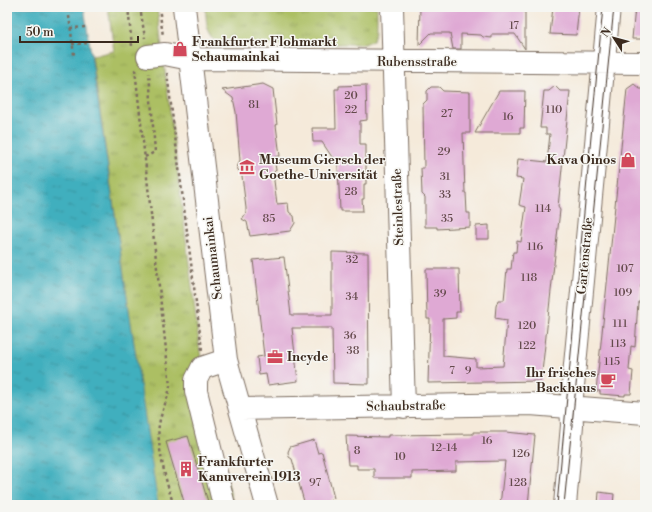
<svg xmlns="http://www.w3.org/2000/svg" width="652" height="512" font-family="'Libre Bodoni',serif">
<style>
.grass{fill:url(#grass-tufts);stroke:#747440}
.water{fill:url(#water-ripples);stroke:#3e6c6e}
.building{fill:#dfa9d4}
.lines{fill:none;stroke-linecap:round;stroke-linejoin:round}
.minor-casing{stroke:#7c6d60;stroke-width:24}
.path{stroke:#7c6d60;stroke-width:2.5;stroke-dasharray:3 3;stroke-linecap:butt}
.minor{stroke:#fff;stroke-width:22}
.tram{stroke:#3b2a1e;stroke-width:1}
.labels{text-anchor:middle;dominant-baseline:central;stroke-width:3;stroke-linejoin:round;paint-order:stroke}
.number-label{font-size:11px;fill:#644a4c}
.poi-label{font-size:13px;font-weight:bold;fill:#3b2a1e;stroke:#f6f6f2;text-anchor:start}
.street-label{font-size:13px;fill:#3b2a1e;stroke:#f6f6f2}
</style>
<defs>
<pattern id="grass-tufts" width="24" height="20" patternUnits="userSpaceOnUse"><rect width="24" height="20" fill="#acbf63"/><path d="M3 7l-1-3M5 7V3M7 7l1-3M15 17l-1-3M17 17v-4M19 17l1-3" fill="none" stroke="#8d9b51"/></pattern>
<pattern id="water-ripples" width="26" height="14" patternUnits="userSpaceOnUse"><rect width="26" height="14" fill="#41afbe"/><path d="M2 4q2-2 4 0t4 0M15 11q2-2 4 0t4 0" fill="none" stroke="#388f9a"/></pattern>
</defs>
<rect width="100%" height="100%" fill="#f6f6f2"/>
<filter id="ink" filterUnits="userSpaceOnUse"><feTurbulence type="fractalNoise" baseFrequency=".025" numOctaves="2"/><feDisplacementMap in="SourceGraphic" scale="8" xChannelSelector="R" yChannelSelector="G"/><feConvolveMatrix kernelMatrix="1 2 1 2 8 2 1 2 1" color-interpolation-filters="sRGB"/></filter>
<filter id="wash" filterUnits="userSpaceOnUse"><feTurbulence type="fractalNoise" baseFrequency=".012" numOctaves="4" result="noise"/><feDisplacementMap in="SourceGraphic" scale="16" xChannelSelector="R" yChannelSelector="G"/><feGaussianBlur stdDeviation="0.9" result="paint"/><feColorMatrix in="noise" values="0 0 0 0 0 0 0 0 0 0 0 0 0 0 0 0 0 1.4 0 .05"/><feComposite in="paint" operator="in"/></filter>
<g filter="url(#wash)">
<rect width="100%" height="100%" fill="#f5eada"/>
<path class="grass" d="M108 7H157L202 367 233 505 157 504 92 56 114 51Z
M205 7H377V31L373 40 365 44H220C205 36 207 21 205 7Z"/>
<path class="water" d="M7 7H84L158 505H7Z"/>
<g id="blocks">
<path class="building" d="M420 7H525V49L515 34H492V38L483 37 481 35 461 34V49H453L450 33H431L419 45Z
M553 7H579L576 35 550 34Z
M635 7H645V39H632Z
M263 84 273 89 277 125H276L280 156 274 157 276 170 273 173 277 204 288 203 289 212 294 216 295 223 290 231 250 236 247 222 242 219 246 213V208L242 176 237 168 240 160 236 112 233 98 222 90Z
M634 84 640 89H645V284H641L640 302H638L635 347 631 346 629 370 633 371 631 394H625V396L600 394V391H596L627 89Z
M366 85 367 120 360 121V144H366V184H364V199H362L363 211H340L338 166 322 142H313L312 128H336L335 89H339V86Z
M555 86 560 91H570L558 207 560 210 541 381 428 383 430 319H427L426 269H459L460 312H456V318L443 319V356L476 359V367L503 366 507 320 495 318 496 306 498 300H504L507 269H511L513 252H516L517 241 521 242 526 207 519 205 523 179 516 178 518 159 547 162 550 134H546V128H540L544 91H549Z
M431 87H439L443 91 470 92V133H463L465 193H466L467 213H470V227L437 229V227H425V197L422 194 421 168H424L423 104 427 100V91Z
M499 91H525L524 128H520V133H475Z
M489 225V239H476V226Z
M332 252 368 253 369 384 333 383 332 328H292L298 381 268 385 266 374 259 375 257 357 264 356 253 260 284 257 291 315H332Z
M473 432H506L535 435 528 505H500L505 461 456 462V471L412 472V478H374V469H357V465H348L346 436 388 437V435L473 434Z
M188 436 209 505H185L166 442Z
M314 440 318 453 322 452 334 498 331 499 333 505H305L292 459 289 457 288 452 290 447Z
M599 492 614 494 613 505H598Z"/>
</g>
</g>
<g filter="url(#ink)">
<use href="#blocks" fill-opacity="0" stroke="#7c6d60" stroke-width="1"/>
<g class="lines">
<defs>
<path id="minor" d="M184 7 226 360 267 505
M392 7 404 407
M148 56 165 54 190 59 645 63
M240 409 530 404 645 413
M224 505 196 391V380L202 368 226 360
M565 505 572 425 571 407 609 7"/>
</defs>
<use href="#minor" class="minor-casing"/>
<path class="path" d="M128 7 132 46
M140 7 145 38
M159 7 163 36
M69 16 74 55
M70 28 87 27
M72 44 90 43
M135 69 170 386C168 400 161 411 159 425 156 442 167 488 174 505
M167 73 202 350
M145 157 155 152 149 73
M539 502 546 503"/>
<use href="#minor" class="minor"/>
<path class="tram" d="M557 505 603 7
M564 505 614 7"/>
</g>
</g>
<defs>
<symbol id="shop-bare" viewBox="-9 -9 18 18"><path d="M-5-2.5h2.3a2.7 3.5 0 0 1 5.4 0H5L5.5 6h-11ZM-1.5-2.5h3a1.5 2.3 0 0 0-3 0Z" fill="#d1495b" stroke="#f6f6f2" stroke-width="2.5" paint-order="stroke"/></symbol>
<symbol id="museum-bare" viewBox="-9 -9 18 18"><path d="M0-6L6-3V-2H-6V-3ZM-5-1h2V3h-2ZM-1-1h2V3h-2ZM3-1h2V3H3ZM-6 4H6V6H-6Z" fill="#d1495b" stroke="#f6f6f2" stroke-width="2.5" paint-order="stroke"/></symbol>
<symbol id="office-bare" viewBox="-9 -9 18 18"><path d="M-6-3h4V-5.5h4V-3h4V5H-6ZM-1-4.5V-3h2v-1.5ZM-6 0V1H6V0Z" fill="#d1495b" stroke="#f6f6f2" stroke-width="2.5" paint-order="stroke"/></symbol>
<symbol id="cafe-bare" viewBox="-9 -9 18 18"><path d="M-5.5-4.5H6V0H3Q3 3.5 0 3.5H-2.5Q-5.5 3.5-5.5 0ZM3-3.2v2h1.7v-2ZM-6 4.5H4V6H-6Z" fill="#d1495b" stroke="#f6f6f2" stroke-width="2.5" paint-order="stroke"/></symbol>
<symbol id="building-bare" viewBox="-9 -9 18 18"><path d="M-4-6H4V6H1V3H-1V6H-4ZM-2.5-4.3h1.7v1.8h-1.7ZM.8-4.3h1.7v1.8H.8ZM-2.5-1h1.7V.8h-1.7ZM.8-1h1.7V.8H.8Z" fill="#d1495b" stroke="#f6f6f2" stroke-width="2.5" paint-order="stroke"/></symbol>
</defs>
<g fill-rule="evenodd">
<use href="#shop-bare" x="169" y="38" width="22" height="22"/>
<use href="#shop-bare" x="617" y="149" width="22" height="22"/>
<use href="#museum-bare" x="236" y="156" width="22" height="22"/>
<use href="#office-bare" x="264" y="346" width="22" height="22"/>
<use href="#cafe-bare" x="597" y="369" width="22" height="22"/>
<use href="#building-bare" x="175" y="458" width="22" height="22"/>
</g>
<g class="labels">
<g class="number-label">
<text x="514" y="26">17</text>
<text x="351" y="96">20</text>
<text x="254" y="105">81</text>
<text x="351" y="110">22</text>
<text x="554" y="110">110</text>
<text x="447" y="114">27</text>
<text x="508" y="117">16</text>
<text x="444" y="152">29</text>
<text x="445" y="177">31</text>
<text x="351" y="192">28</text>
<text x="445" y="195">33</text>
<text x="543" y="209">114</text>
<text x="269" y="219">85</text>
<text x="447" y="219">35</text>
<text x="535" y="247">116</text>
<text x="352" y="260">32</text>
<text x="625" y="269">107</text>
<text x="529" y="278">118</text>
<text x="623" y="293">109</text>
<text x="440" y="294">39</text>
<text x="352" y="297">34</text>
<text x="620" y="324">111</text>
<text x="527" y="326">120</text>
<text x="350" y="336">36</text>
<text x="618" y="344">113</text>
<text x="527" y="346">122</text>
<text x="353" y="351">38</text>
<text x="612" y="362">115</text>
<text x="452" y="371">7</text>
<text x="468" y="371">9</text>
<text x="487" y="441">16</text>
<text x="444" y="448">12-14</text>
<text x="357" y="451">8</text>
<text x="521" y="454">126</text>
<text x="400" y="457">10</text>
<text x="315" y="483">97</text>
<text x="518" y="483">128</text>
</g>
<g class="poi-label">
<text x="192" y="42">Frankfurter Flohmarkt<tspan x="192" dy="15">Schaumainkai</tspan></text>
<text x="259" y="160">Museum Giersch der<tspan x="259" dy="15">Goethe-Universität</tspan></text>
<text x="616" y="160" text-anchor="end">Kava Oinos</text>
<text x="287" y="357">Incyde</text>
<text x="596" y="373" text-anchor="end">Ihr frisches<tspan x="596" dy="15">Backhaus</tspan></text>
<text x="198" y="462">Frankfurter<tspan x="198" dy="15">Kanuverein 1913</tspan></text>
</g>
<g class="street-label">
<text x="417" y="62">Rubensstraße</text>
<text transform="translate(398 207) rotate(-92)">Steinlestraße</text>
<text transform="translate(585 256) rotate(-85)">Gartenstraße</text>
<text transform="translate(213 258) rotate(-97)">Schaumainkai</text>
<text transform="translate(406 406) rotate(-1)">Schaubstraße</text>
</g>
</g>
<rect width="652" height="512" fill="none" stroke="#f6f6f2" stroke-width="24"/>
<g transform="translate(614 38) rotate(306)" stroke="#f6f6f2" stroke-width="3" paint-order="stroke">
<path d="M0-3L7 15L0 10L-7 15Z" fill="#3b2a1e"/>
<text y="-6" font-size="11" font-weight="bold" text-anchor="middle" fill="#3b2a1e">N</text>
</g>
<path d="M20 36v6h118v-6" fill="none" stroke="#3b2a1e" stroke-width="2"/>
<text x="26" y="36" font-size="12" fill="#3b2a1e" stroke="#f6f6f2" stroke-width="3" paint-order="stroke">50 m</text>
</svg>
